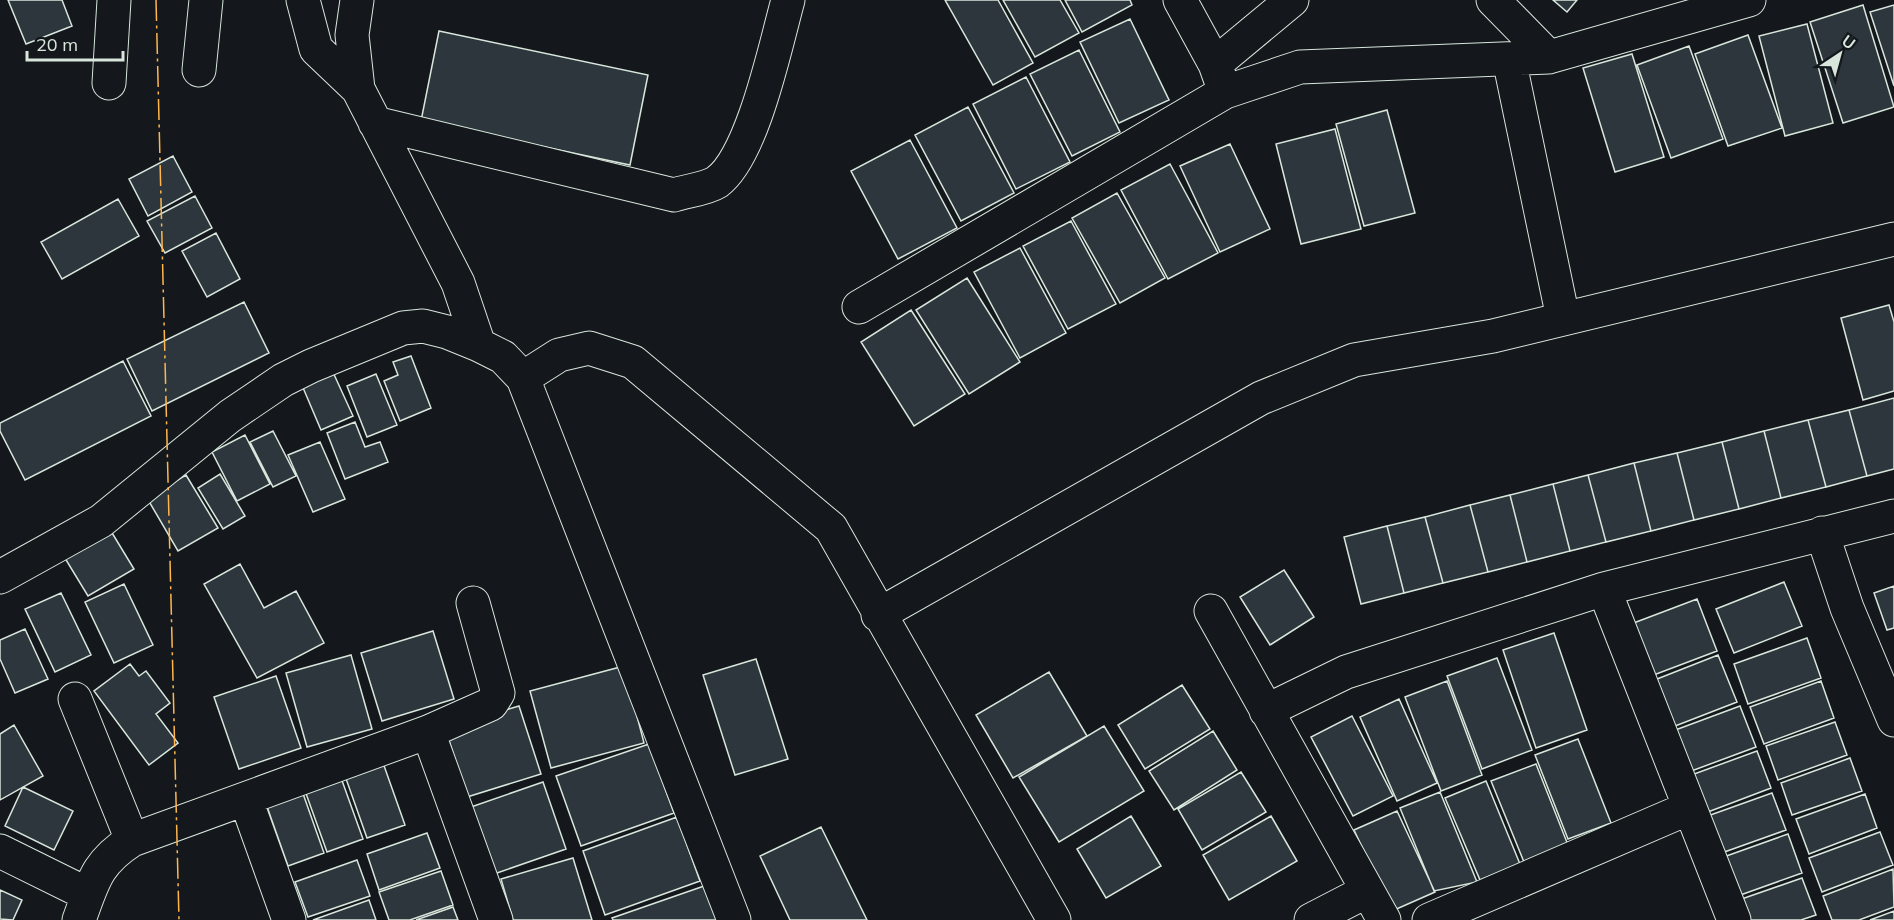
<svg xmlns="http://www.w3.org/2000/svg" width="1894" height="920" font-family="Mulish,sans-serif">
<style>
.building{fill:#2c363c;stroke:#d8e6dc;stroke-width:1.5}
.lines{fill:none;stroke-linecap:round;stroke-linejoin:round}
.minor-casing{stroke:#d8e6dc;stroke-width:35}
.minor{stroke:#14181c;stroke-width:33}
.power{stroke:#ffb74d;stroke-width:1.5;stroke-dasharray:21 4.5 3 4.5;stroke-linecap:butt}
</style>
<rect width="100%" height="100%" fill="#14181c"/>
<path class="building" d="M8 0H62L72 26 26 44Z
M945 0H998L1033 63 993 85Z
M1003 0H1060L1079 33 1035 57Z
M1065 0H1130L1132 5 1082 32Z
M1553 0H1577L1567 12Z
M1863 5 1894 107 1843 123 1810 22Z
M1894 5V86L1870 12Z
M1130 19 1169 100 1119 123 1080 42Z
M1807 24 1833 123 1785 136 1759 36Z
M439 31 648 75 630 165 421 121Z
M1748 35 1782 128 1728 146 1695 54Z
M1689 46 1723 139 1671 158 1637 65Z
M1079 50 1120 132 1072 156 1030 74Z
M1632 54 1664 157 1615 172 1583 68Z
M1026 77 1070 162 1016 189 973 104Z
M968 107 1014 193 961 221 915 135Z
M1387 110 1415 213 1364 226 1336 124Z
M1335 129 1361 229 1301 244 1276 144Z
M910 140 957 228 898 259 851 171Z
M1230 144 1270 229 1220 252 1180 166Z
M173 156 192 192 148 216 129 179Z
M1170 164 1218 253 1168 279 1121 190Z
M1117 193 1165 278 1120 303 1072 218Z
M195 196 212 228 165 253 147 221Z
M118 199 139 236 62 279 41 242Z
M1071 221 1116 304 1068 329 1023 246Z
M216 233 240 279 207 297 182 251Z
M1020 248 1066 333 1020 358 974 272Z
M967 278 1020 362 969 394 916 310Z
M244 302 269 353 152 411 127 359Z
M1889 305 1894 322V391L1863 400 1841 318Z
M911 310 965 394 914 426 861 342Z
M411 356 431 408 400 421 384 381 398 375 393 362Z
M123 361 151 416 25 480 0 431V423Z
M332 370 353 416 321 430 301 383Z
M376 374 397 425 367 437 347 386Z
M1894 398V469L1867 476 1849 410Z
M1849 410 1867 476 1826 487 1808 420Z
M1808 420 1826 487 1781 498 1764 431Z
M355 422 365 447 380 442 388 462 345 479 327 433Z
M273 431 296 476 273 487 250 442Z
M1764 431 1781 498 1739 509 1722 442Z
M245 435 270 484 237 501 212 452Z
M320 442 345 499 313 512 288 455Z
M1722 442 1739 509 1694 520 1677 453Z
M1677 453 1694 520 1651 531 1634 463Z
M1634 463 1651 531 1606 542 1588 475Z
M220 474 245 516 223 529 198 488Z
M186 475 218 528 178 551 147 498Z
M1588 475 1606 542 1570 551 1553 484Z
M1553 484 1570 551 1527 562 1510 495Z
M1510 495 1527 562 1488 572 1470 505Z
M1470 505 1488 572 1443 583 1425 517Z
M1425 517 1443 583 1404 593 1387 526Z
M106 523 134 569 88 596 60 550Z
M1387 526 1404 593 1361 604 1344 537Z
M240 564 264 608 296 591 324 643 257 678 204 584Z
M1284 570 1314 617 1270 645 1240 597Z
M1784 582 1802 626 1734 653 1716 609Z
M124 584 153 645 114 663 85 602Z
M1894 586V628L1887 630 1874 593Z
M61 593 91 655 55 672 25 609Z
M1697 599 1717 651 1651 676 1631 624Z
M25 629 48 679 15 693 0 659V640Z
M433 631 454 699 382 721 361 653Z
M1554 633 1587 730 1536 748 1503 650Z
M1807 638 1821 678 1748 704 1734 664Z
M351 655 372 729 307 747 286 673Z
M1718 655 1737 702 1670 728 1652 681Z
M1497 658 1532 750 1482 769 1447 676Z
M756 659 788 759 735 775 703 675Z
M130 664 139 676 146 671 170 703 156 714 178 743 149 765 94 691Z
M624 666 644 743 551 768 530 691Z
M1049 672 1087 736 1013 778 976 715Z
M276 676 301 748 239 769 214 697Z
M1447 681 1482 775 1441 791 1405 697Z
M1821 681 1834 718 1764 744 1750 707Z
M1182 685 1210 729 1145 769 1118 725Z
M1399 699 1437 783 1397 801 1360 717Z
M519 706 541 774 467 797 445 728Z
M1740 706 1756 747 1686 773 1670 732Z
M1352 716 1393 796 1353 816 1311 737Z
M1835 722 1847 755 1778 780 1766 746Z
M14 725 43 776 0 800V734Z
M1104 726 1144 791 1059 842 1019 777Z
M1213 731 1237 770 1174 810 1149 771Z
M1578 739 1611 823 1568 839 1535 755Z
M649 744 674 813 581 846 556 776Z
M1757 751 1771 788 1700 815 1686 777Z
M1850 758 1862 791 1792 815 1781 783Z
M382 760 405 825 367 838 344 773Z
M1536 764 1568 845 1524 862 1491 781Z
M1241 772 1266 812 1202 850 1178 809Z
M340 775 363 839 327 852 304 788Z
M1486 781 1520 864 1480 880 1445 798Z
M543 782 566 849 494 874 471 807Z
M23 787 73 811 54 850 5 826Z
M301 788 324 853 288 866 265 801Z
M1440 792 1477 882 1434 891 1400 808Z
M1772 793 1786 830 1716 855 1702 818Z
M1865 794 1877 828 1809 854 1796 819Z
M1397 811 1435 892 1392 911 1354 830Z
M1131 816 1161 866 1106 898 1077 849Z
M1271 816 1297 861 1229 900 1203 855Z
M677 817 700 881 605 915 583 851Z
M821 827 867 920H790L760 856Z
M1880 832 1893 865 1822 892 1809 858Z
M427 833 440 868 379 890 367 854Z
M1788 834 1802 873 1732 898 1718 859Z
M573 858 592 920H513L501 879Z
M357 860 370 896 308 917 295 882Z
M1893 869 1894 907 1859 920H1832L1823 896Z
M441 871 453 905 410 920H389L379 892Z
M1802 878 1816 915 1801 920H1739L1733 902Z
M707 885 720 920H613L612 918Z
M0 890 22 900 13 920 0 919Z
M369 900 376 920H313Z
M453 907 458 920H416Z
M1894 911V920H1870Z"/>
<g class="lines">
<defs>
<path id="minor" d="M303 0 316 49 358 89
M357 0 352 35 358 89 458 283 479 345 503 357 523 378 734 920
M1180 0 1215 64 1225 92
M1493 0 1549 57
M1509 59 1563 318
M1215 64 1292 0
M199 70 206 0
M109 83 114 0
M375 123 674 195C686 191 706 189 717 182 753 156 776 43 788 0
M859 307 1225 92 1300 67 1549 57 1749 0
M523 378 559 355 589 348 633 362 831 528 1054 920
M1822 533 1847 608 1894 720
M0 577 101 521 230 416 283 380 311 366 403 328 423 326 447 332 479 345
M1604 589 1734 920
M1211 611 1384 920
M878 615 1261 398 1354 360 1493 336 1894 239
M75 699 132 840
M1266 711 1346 672 1604 589 1894 516
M428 732 496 920
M246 800 289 920
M0 851 87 894
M79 920C93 882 96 863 132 840L428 732 491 704 498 693 473 603
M1311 920 1367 891
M1429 920 1689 808"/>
</defs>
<use href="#minor" class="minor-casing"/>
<use href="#minor" class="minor"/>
<path class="power" d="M156 0 179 920"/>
</g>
<g transform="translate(1840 54) rotate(36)" stroke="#14181c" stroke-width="4.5" paint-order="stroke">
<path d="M0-4.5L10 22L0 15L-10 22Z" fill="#d8e6dc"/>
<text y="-9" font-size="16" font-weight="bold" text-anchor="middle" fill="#d8e6dc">U</text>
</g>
<path d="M27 51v9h96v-9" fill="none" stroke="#d8e6dc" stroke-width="3"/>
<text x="36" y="51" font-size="18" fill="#d8e6dc" stroke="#14181c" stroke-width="4.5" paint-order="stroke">20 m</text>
</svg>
